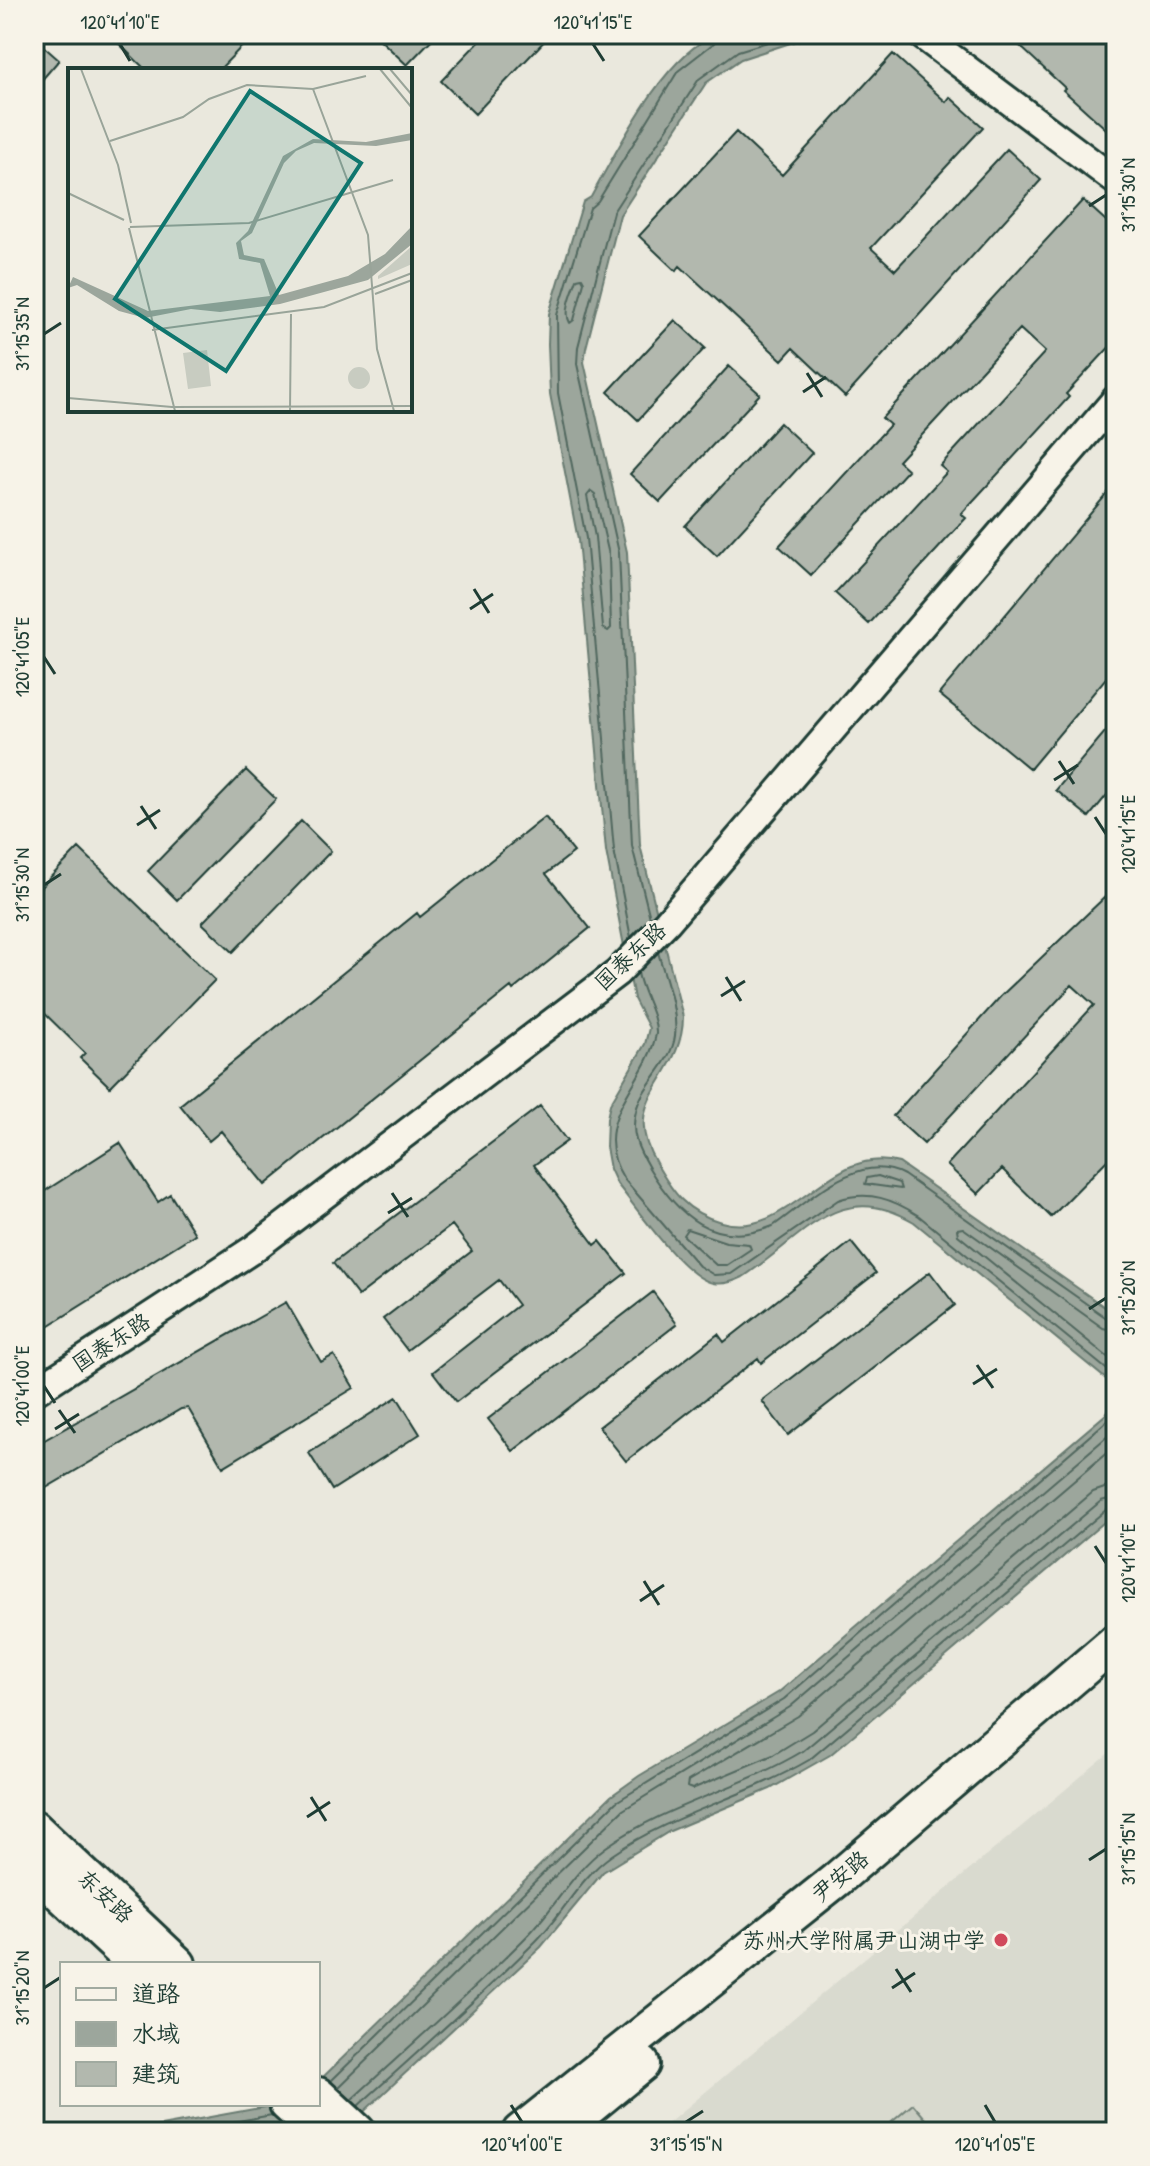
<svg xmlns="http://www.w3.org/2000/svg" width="1150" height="2166" font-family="'Patrick Hand','LXGW WenKai TC',sans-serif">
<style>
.built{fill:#d9dacf}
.green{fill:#c8ccc1;stroke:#74847a;stroke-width:2}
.water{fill:#9ca69c;stroke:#6a7c72;stroke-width:2}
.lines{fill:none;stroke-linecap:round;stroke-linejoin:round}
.shore{stroke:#51675e;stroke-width:2}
.building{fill:#b2b8ae;stroke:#1f3d34;stroke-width:2}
.minor-casing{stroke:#1f3d34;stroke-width:32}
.major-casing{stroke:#1f3d34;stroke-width:40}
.minor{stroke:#f7f3e8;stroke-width:26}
.major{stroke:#f7f3e8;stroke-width:34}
.ticks{fill:none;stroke:#1f3d34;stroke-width:3}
.poi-dot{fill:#d1495b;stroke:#f7f3e8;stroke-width:3}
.labels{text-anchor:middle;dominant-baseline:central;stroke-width:6;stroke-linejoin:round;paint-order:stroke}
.street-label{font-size:22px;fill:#1f3d34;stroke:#f7f3e8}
.poi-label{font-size:22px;fill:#1f3d34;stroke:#f7f3e8;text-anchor:end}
.inset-road{fill:none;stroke:#99a499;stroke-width:2}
.view{fill:#0f766e;fill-opacity:0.15;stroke:#0f766e;stroke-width:4}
.inset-edge{fill:none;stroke:#1f3d34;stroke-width:4}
.neatline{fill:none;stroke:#1f3d34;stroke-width:3}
.ticks-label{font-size:20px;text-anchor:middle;fill:#1f3d34}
</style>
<rect width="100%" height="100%" fill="#eae8dd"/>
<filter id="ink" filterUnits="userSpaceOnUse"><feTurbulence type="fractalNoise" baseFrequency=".0125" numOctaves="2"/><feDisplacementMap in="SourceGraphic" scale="16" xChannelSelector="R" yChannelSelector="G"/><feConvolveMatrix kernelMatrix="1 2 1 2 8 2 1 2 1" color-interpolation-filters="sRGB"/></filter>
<g filter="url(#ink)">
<path class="built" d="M1116 1747V2132H658Z"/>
<path class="green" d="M913 2104 937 2132H880Z"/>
<path class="water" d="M717 34H818L741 59 706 83 620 215 586 348 584 362 627 552 640 845 683 1017C683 1080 617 1097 656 1163 673 1193 686 1212 721 1222 790 1242 829 1142 899 1163L1116 1315V1391L1112 1384 914 1222C839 1177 804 1237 743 1277 733 1282 724 1285 713 1283 683 1277 637 1208 617 1184L610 1169 606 1147 607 1118 610 1104 645 1044 649 1028 634 999 606 851 578 540 550 394 548 344 549 314 583 202 591 197C619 147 664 54 717 34Z
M1116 1396V1512L830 1755 770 1789 670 1831 603 1872 541 1947 342 2132H128L282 2104H318V2082L611 1796 639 1776 779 1692 1106 1414Z"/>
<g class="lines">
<path class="shore" d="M582 278 584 282 574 320 570 323C563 312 573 291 577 279Z
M591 491 595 494 609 555 611 628 608 631 603 628 595 537 587 496Z
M650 918 632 846 619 553 577 364 578 347 613 212 699 79 738 51 794 34
M631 938 614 850 586 538 558 393 557 315 590 208 598 201 678 71 714 43 717 34
M658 952C665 978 678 1009 675 1036 672 1063 642 1084 636 1111 630 1133 638 1149 649 1168 677 1215 714 1250 773 1226 809 1201 858 1150 904 1175L1108 1319 1116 1321
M638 973C642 994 657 1015 656 1034 646 1085 587 1120 624 1179L699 1266 714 1275 731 1274 838 1200C869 1190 893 1199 919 1216L1116 1377
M878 1176 899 1183 901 1189 865 1184 867 1178Z
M687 1229 726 1242 749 1244 751 1249 727 1265H716L683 1235Z
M1116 1331 1103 1328 963 1228 957 1229 958 1235 1116 1364
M1116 1445 798 1716 688 1781 687 1787 692 1789 773 1755 812 1731 1093 1492 1116 1484
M331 2081 616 1802 784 1699 1116 1413
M338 2088 623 1810 790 1707 1116 1429
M351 2100C411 2045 473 1991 530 1933 557 1905 573 1871 606 1847 667 1804 740 1789 803 1751L1101 1501 1116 1497
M358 2106C418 2052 479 1998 536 1941 564 1913 579 1878 612 1855 673 1813 746 1797 809 1760L1107 1509 1116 1507
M176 2132 272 2115"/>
</g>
<path class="building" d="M109 34H254L219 70H146Z
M374 34H437L407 65Z
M486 34H551L475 114 441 81Z
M1007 34H1116V138L1063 90 1065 88Z
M34 38 59 60 34 89Z
M893 54 946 102 950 97 983 127 871 248 895 270 1007 149 1041 180 845 397 793 348 782 360 680 266 676 271 639 236 736 132 782 175Z
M1083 200 1116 230V340L1066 394 1069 397 961 514 966 518 869 624 835 593 947 472 940 466 1045 352 1020 329 898 461 908 470 811 575 779 546 890 425 882 418Z
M675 320 705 348 638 420 608 392Z
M729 366 760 394 660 502 630 474Z
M780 423 812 453 717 556 685 526Z
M1116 483V666L1030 769 939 694Z
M1116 719V784L1089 817 1056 790Z
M246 770 276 799 177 900 148 871Z
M545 817 574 852 546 874 590 928 513 990 511 987 265 1185 221 1131 209 1141 180 1105 417 913 420 917Z
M301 821 331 851 233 952 202 923Z
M79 848 215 980 110 1087 80 1058 85 1053 34 1003V894Z
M1105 897 1116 909V1151L1051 1217 1002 1169 978 1194 947 1165 1094 1005 1072 985 924 1144 893 1116 1001 996Z
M540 1106 567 1141 534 1165 595 1245 600 1241 626 1273 456 1402 433 1372 518 1305 499 1280 407 1350 383 1319 472 1251 452 1225 358 1296 333 1263Z
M120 1143 158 1202 170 1194 195 1234 34 1335V1198Z
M851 1242 876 1273 761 1363 758 1358 626 1461 599 1427 718 1334 724 1342Z
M930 1272 955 1305 788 1435 762 1401Z
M653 1292 677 1324 513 1451 488 1419Z
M286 1302 321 1362 334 1355 354 1388 223 1467 188 1408 181 1409 34 1495V1446Z
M397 1397 420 1434 332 1490 309 1453Z"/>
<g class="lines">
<defs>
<path id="minor" d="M920 34 1116 181
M34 1392 252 1250 617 973 667 922 1116 399"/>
<path id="major" d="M34 1828 178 1964
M34 1869 136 1964
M318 2095 358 2132
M287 2104 318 2132
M520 2132 836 1880 1116 1641
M559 2132 642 2064"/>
</defs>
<use href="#minor" class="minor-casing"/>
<use href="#major" class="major-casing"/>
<use href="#minor" class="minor"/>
<use href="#major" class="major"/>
</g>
</g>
<path class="ticks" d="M120 44 130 61M593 44 604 61M1089 206 1106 195M44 334 61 323M807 373 822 397M803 392 826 377M474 589 489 613M470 609 493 594M44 657 55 674M1059 761 1074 784M1054 780 1078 765M141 806 156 829M1095 817 1106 834M137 825 160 810M44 885 61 874M726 977 741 1001M721 996 745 981M392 1193 408 1217M388 1213 412 1198M1089 1309 1106 1298M977 1365 993 1388M973 1384 997 1369M44 1386 55 1403M59 1410 75 1433M55 1429 79 1414M1095 1546 1106 1563M644 1581 659 1605M640 1601 664 1585M311 1797 326 1821M307 1817 330 1802M1089 1860 1106 1849M896 1969 911 1992M44 1988 61 1977M892 1988 915 1973M511 2105 522 2122M985 2105 995 2122M686 2122 703 2111"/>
<circle class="poi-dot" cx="1001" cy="1940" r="8"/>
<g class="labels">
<g class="street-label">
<text transform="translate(630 956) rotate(-43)">国泰东路</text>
<text transform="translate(111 1342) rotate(-33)">国泰东路</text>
<text transform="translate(840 1876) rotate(-40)">尹安路</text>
<text transform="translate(106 1896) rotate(43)">东安路</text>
</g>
<g class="poi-label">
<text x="985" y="1940">苏州大学附属尹山湖中学</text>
</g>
</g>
<g transform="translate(68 68)">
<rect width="344" height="344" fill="#eae8dd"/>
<path d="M344 178V196L310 211V208ZM139 282 143 318 120 321 115 285ZM280 310a11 11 0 1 1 22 0a11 11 0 1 1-22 0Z" fill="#c8ccc1"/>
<path d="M344 65V72L308 78 246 75 228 83 216 95 184 165 173 173 176 187 196 191 211 227 280 208 317 186 344 158V176L300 212 212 236 152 244 123 241 77 250 51 243 9 217 0 220 5 209 80 243 202 228 192 195 171 191 168 175 180 163 215 88 245 71 298 74Z" fill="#9ca69c"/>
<path class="inset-road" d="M13 1 50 97 63 155M312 1 344 40M322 1 344 27M245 21 300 167 309 281 326 343M42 73 115 49 141 31 179 17 245 21 298 8M0 125 56 152M62 159 181 155 325 112M61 160 107 343M307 226 344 212M84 262 256 239 344 205M0 330 104 339 344 338M222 343 223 246"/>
<path class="view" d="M182 23 293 95 158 303 47 231Z"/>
<rect width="344" height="344" class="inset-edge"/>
</g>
<rect width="1150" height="2166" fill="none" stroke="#f7f3e8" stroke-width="88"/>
<rect x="60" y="1962" width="260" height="144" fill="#f7f3e8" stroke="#a1aaa0" stroke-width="2"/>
<rect x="76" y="1988" width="40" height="12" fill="#f7f3e8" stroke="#a1aaa0" stroke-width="2"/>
<text x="132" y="2002" font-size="24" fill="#1f3d34">道路</text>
<rect x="76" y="2022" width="40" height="24" fill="#9ca69c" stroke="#a1aaa0" stroke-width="2"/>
<text x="132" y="2042" font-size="24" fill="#1f3d34">水域</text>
<rect x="76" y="2062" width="40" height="24" fill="#b2b8ae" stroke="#a1aaa0" stroke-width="2"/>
<text x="132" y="2082" font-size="24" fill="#1f3d34">建筑</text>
<rect x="44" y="44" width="1062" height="2078" class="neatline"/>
<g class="ticks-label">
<text x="120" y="29">120°41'10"E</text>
<text x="593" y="29">120°41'15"E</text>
<text transform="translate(1128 195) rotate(-90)" y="7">31°15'30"N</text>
<text transform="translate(22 334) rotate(-90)" y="7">31°15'35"N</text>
<text transform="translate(22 657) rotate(-90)" y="7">120°41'05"E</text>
<text transform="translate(1128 834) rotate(-90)" y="7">120°41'15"E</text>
<text transform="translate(22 885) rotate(-90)" y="7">31°15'30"N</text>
<text transform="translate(1128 1298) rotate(-90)" y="7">31°15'20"N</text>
<text transform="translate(22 1386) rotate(-90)" y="7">120°41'00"E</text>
<text transform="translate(1128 1563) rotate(-90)" y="7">120°41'10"E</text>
<text transform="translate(1128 1849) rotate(-90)" y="7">31°15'15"N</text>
<text transform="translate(22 1988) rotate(-90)" y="7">31°15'20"N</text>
<text x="522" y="2151">120°41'00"E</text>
<text x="686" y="2151">31°15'15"N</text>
<text x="995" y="2151">120°41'05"E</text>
</g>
</svg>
